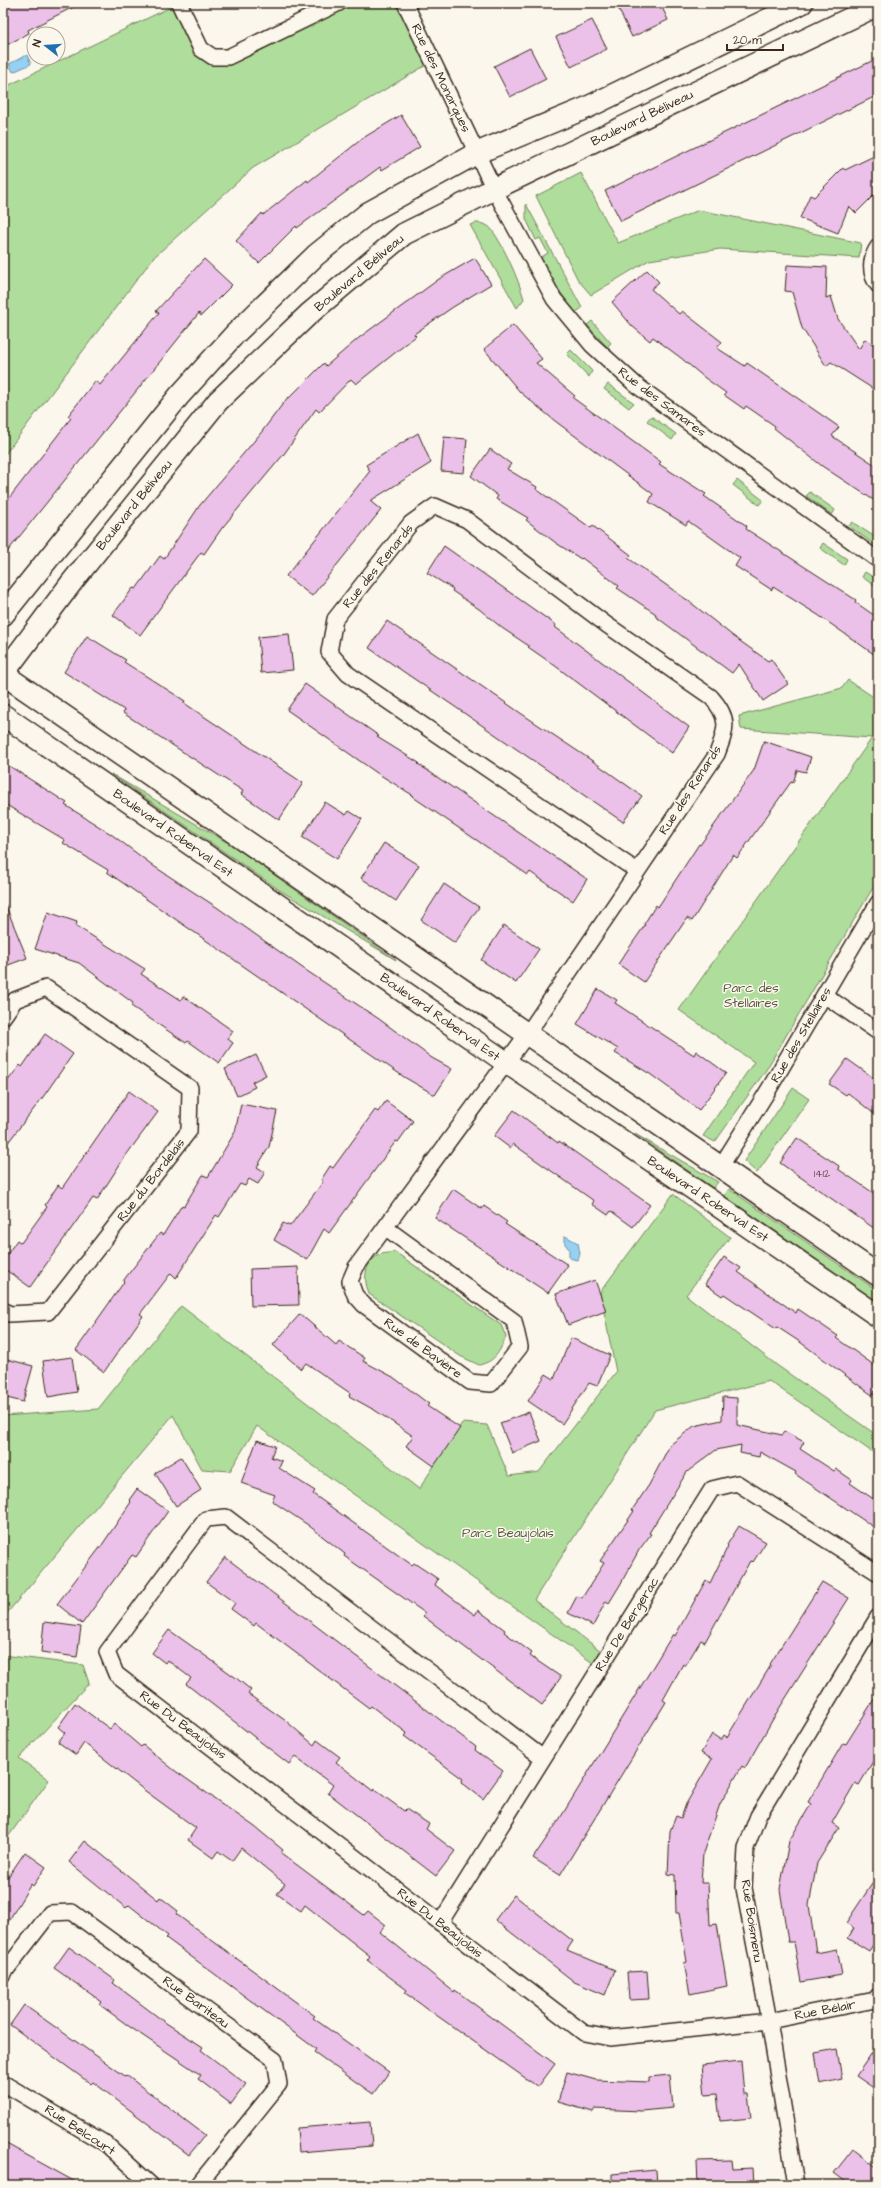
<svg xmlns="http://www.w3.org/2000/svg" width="881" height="2188" font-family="'Architects Daughter',sans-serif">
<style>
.green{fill:#afdd9c;stroke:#75845d}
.water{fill:#94d1f5;stroke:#708e9f}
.building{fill:#ebc1e9;stroke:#3b2a1e}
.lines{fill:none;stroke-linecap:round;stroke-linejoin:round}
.street-casing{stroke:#3b2a1e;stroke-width:18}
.secondary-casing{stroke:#3b2a1e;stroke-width:24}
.street{stroke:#fbf7ec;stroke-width:15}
.secondary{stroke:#fbf7ec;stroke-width:21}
.labels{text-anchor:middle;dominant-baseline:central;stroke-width:3;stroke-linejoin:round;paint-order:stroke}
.number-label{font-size:11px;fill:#675051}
.street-label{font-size:13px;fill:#3b2a1e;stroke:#fbf7ec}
.park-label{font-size:13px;fill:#58573e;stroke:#fbf7ec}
</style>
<rect width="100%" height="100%" fill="#fbf7ec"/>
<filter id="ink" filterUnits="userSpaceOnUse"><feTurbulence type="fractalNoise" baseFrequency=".025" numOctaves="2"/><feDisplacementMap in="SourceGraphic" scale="8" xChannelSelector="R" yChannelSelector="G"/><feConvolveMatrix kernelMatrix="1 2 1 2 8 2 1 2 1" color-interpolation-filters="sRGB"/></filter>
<g filter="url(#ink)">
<path class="green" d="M179 3 213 57 339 3H406L433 61 253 168 153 258 3 457V88Z
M581 173 618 243 699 210 861 243 859 258 720 249 649 260 591 295 578 280 536 196Z
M526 204 582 308 575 313 556 286 540 258 548 253 540 238 536 240 526 219Z
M476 223C482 223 489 225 492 230 504 246 519 281 524 299L517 308 470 225Z
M592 321 611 343 607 347 587 325Z
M571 350 592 371 589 377 567 354Z
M608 384 634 403 629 408 604 389Z
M651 416 676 434 672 440 647 421Z
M737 480 763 500 759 505 733 485Z
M810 492 835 510 832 515 806 496Z
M852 522 878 539 875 545 849 526Z
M823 543 847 559 844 565 820 548Z
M865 572 878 580V588L862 577Z
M848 680 878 700V879L766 1070 715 1142 703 1136 754 1062 679 1010 872 738 741 729 739 716 842 688Z
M111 774 230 844 396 960 281 891Z
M793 1088 809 1099 757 1173 744 1161Z
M635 1134 718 1182 713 1188Z
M729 1189 878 1291V1302L724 1196Z
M673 1194 730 1237 686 1295 778 1366 878 1436V1456L769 1381 655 1410 534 1600 605 1654 597 1666 257 1426 230 1471 202 1469 173 1415 3 1618V1416L98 1409 181 1306 419 1489 462 1423 487 1425 509 1476 539 1472 616 1372 600 1292Z
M395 1252 501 1325 506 1337C499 1352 496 1361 479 1365L460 1356 369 1294C364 1281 363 1265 377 1256 381 1253 390 1253 395 1252Z
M3 1655 83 1665 89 1683 19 1758 49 1780 3 1844Z"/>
<path class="water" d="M27 55 31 64 13 72 9 64Z
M565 1236 578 1243 580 1254 577 1260 569 1258V1249L565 1244Z"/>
<path class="building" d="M12 3H81L28 30 29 33 3 47V9Z
M627 3H660L668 20 632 37 618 8Z
M592 20 607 49 571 67 556 37Z
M530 48 546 79 510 97 494 66Z
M878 58V95L621 221 605 191Z
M401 115 420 147 382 170 380 167 297 228 296 226 259 263 236 241 262 213 263 215 307 180 308 182 363 138Z
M878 154V191L856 213 849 206 838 233 800 218 810 195 814 197 843 168 845 170Z
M475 258 491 284 453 307 414 334 416 336 356 384 351 379 319 412 316 409 284 454 222 528 204 554 201 552 140 635 113 615 133 588 136 589 160 556 164 559 200 505 260 434 288 397 289 398 324 363 326 366 360 337 439 279Z
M204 259 232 285 201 316 199 313 3 557V506L71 418 68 416 95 381 100 385 159 313 156 311Z
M787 265 827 267 826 298 831 296 838 319 859 349 865 339 878 348V392L831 362 826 366 802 328 792 292 785 291Z
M647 270 659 282 651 289 679 314 682 311 722 342 717 348 745 366 747 363 839 427 832 436 878 467V503L822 466 774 428 775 426 746 406 744 409 724 395 726 393 705 378 681 358 653 337 650 341 632 326 612 302Z
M513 325 542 359 536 363 575 396 573 398 661 462 659 464 706 494 704 496 747 526 746 529 856 600 855 602 878 618V657L818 615 773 587 772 590 735 566 740 558 688 521 686 525 649 502 653 494 555 421 520 392 484 349Z
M418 433 431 463 370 501 381 510 312 596 286 576 370 471 366 465Z
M444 437 467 439 464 473 441 471Z
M490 449 511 464 507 469 537 487 536 489 591 528 593 526 631 555 628 558 690 602 733 636 768 661 771 659 788 684 763 701 739 664 732 673 655 616 656 614 617 588 619 586 582 558 581 559 556 543 526 520 528 518 496 499 498 496 471 476Z
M444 546 556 625 555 627 689 727 672 753 554 665 528 647 529 646 502 628 479 609 452 591 453 589 427 573Z
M387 621 522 714 597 764 642 796 623 822 369 648Z
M289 634 293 670 261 673 258 637Z
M87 636 126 660 124 662 185 701 184 703 303 783 279 820 241 794 243 791 123 713 124 710 64 672Z
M305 684 379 736 377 737 419 763 418 764 587 879 573 901 530 872 528 875 413 797 414 796 377 773 287 710Z
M764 741 811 757 806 772 797 770 793 783 791 782 737 858 733 855 692 921 687 918 644 982 618 964 645 925 644 924 656 905 658 907 699 844 700 845 754 770Z
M3 762 67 803 65 805 111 834 155 867 218 908 304 969 379 1019 432 1058 452 1069 435 1095 404 1077 107 872 108 870 63 843 65 840 3 803Z
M325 802 346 815 349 811 362 819 337 859 302 837Z
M384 843 419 865 396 901 361 878Z
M444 884 479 907 455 943 421 920Z
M3 899 27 958 3 967Z
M48 912 77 922 76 926 145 969 141 974 181 1000 183 996 233 1031 228 1039 233 1043 219 1063 188 1041 186 1043 131 1006 133 1003 79 963 35 949Z
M504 925 539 949 516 983 481 960Z
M598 989 617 1000 615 1003 694 1055 696 1051 726 1073 699 1110 650 1074 615 1053 618 1049 577 1024Z
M45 1034 73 1054 43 1097 3 1149V1087L20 1065 22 1067Z
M256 1055 266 1075 252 1082 255 1087 237 1096 225 1069Z
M847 1059 878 1081V1117L848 1093 846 1095 829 1084Z
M129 1091 158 1112 124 1158 97 1200 93 1198 30 1287 3 1268V1260L17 1240 21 1243 47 1207 45 1205 58 1185 62 1188Z
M386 1101 413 1121 398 1142 396 1141 329 1233 324 1229 307 1260 274 1240 283 1223 290 1226 323 1182 321 1180 330 1166 333 1168 375 1110 378 1112Z
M241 1104 277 1111 269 1147 257 1167 265 1172 258 1184 249 1179 245 1186 240 1184 219 1217 216 1215 176 1278 171 1273 140 1314 143 1316 104 1372 76 1350 124 1282 123 1281 160 1233 163 1235 182 1205 184 1206 203 1175 208 1177 235 1132Z
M514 1110 558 1143 559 1141 650 1205 633 1227 611 1211 608 1215 592 1204 594 1201 513 1144 510 1148 494 1136Z
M797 1138 839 1166 838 1169 878 1196V1231L780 1163Z
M453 1189 482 1209 484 1206 507 1222 505 1224 568 1265 548 1293 435 1218Z
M724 1257 741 1268 738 1272 796 1313 798 1309 838 1336 836 1338 878 1368V1387L872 1395 800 1342 777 1327 776 1329 724 1294 722 1296 705 1284Z
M298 1267 299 1305 251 1306 250 1269Z
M595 1280 606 1311 568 1325 556 1294Z
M300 1314 336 1345 339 1341 365 1358 363 1361 393 1377 429 1404 427 1406 460 1428 434 1466 406 1446 413 1436 376 1411 349 1396 350 1393 306 1363 301 1369 273 1345Z
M571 1338 610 1355 597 1386 589 1383 562 1424 528 1401 546 1374 554 1379Z
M72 1357 77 1392 48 1397 43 1361Z
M3 1358 33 1366 23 1402 3 1397Z
M723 1397 737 1398V1425L782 1435 784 1431 804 1442 800 1449 834 1471 836 1469 852 1480 850 1483 878 1502V1530L795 1474 796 1472 760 1452 759 1457 740 1453 741 1445 716 1450 687 1472 649 1533 651 1534 639 1550 620 1585 609 1603 606 1601 593 1626 568 1613 577 1596 582 1598 604 1563 600 1561 634 1511 632 1510 649 1485 670 1445 694 1426 722 1420Z
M529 1412 541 1441 512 1453 500 1423Z
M257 1440 275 1446 271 1457 282 1461 279 1468 315 1491 313 1494 412 1565 414 1563 438 1579 435 1585 475 1615 478 1610 505 1630 504 1632 532 1653 530 1656 561 1677 542 1705 423 1616 425 1613 344 1556 345 1554 308 1525 272 1501 275 1495 241 1483Z
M181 1457 201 1490 176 1506 155 1473Z
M137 1489 168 1511 136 1557 132 1555 82 1624 57 1604 102 1545 131 1502 129 1500Z
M739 1526 766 1542 753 1562 750 1561 705 1642 701 1640 685 1666 683 1664 663 1700 666 1702 560 1875 533 1858 559 1820 673 1634 675 1636 706 1580 710 1583 728 1546 727 1545Z
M225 1557 476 1747 475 1750 503 1771 483 1799 461 1782 463 1779 404 1736 407 1733 371 1706 369 1708 256 1623 254 1626 231 1609 235 1603 206 1582Z
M822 1582 849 1598 777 1712 745 1768 742 1766 720 1804 703 1853 701 1883H708L710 1925 717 1924 727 1986 690 1994 684 1963 687 1962 679 1913H676L675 1875 668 1874 670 1831 676 1816 681 1818 686 1804 712 1759 701 1753 712 1734 721 1740 724 1735 727 1737 771 1665 770 1664Z
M44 1622 81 1627 77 1657 41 1652Z
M169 1630 235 1677 251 1690 248 1694 286 1721 314 1745 317 1740 340 1757 336 1762 373 1791 374 1789 404 1811 406 1809 429 1824 426 1829 455 1851 436 1876 328 1793 333 1785 295 1757 289 1764 186 1684 191 1678 167 1660 165 1663 152 1653Z
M878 1693V1753L859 1785 855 1783 832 1823 839 1828 817 1863 809 1905 816 1953 837 1949 842 1975 801 1982 794 1942H788L780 1889 789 1841 811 1804 808 1802 843 1743 846 1744Z
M75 1703 110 1729 114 1724 141 1747 143 1745 174 1770 255 1827 283 1850 281 1853 364 1915 368 1911 386 1925 380 1932 454 1992 455 1990 555 2064 538 2087 405 1993 407 1990 367 1960 370 1956 305 1905 301 1911 277 1894 285 1884 241 1848 232 1861 218 1851 213 1858 188 1840 196 1828 144 1790 84 1743 76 1755 58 1742 65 1733 58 1727Z
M85 1841 158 1900 160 1897 178 1911 176 1914 315 2016 313 2018 389 2072 373 2094 314 2052 316 2049 166 1938 168 1936 129 1905 126 1908 69 1862Z
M25 1852 46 1867 33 1886 31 1884 3 1930V1874L8 1877Z
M878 1875V1937L869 1951 848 1938 854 1928 846 1923Z
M514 1895 573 1941 567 1950 615 1970 605 1995 572 1981V1980L495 1920Z
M69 1947 115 1980 113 1983 166 2023 203 2047 201 2050 246 2084 231 2104 198 2079 201 2075 130 2027 100 2005 102 2002 54 1968Z
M647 1971 649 1999 629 2000 627 1972Z
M24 2005 125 2076 126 2075 205 2135 189 2155 93 2082 91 2084 10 2025Z
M878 2044V2091L856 2076Z
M837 2049 842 2079 820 2084 815 2053Z
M741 2061 744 2094H748L751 2118 720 2121 717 2094 705 2095 702 2065Z
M567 2072 596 2080 649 2082V2077L670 2075 673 2108 641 2111 595 2109 593 2112 558 2102Z
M370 2122 372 2146 299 2152 297 2128Z
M3 2142 81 2185H3Z
M853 2149 878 2168V2185H850L834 2173Z
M731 2160 732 2169 753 2168 754 2185H698L697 2161Z
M656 2170 657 2185H612V2174Z"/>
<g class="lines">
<defs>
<path id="street" d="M179 3 201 49 213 57H228L339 3
M405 3 494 189 554 299 592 345 636 385 878 560
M878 247C870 258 869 274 878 285
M824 995 878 1032
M3 1017 15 1000 46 988 190 1088 189 1131 48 1312 9 1314 3 1310
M721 1166 769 1089 878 903
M386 1228 514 1321 520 1347 491 1384 470 1382 364 1305 355 1295 350 1281 356 1267 528 1033 717 754C727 728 730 718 711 697L607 625 467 520 435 506 411 523 335 619 329 652 348 674 637 871
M543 1758 226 1517 206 1519 107 1652 116 1674 584 2033 610 2038 769 2021 875 2000 878 1996
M440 1923 712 1489 737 1483 878 1573
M3 1974 50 1913 72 1912 275 2060 279 2084 198 2185
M3 2083 106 2144 151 2185
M796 2185 769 2021 744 1888 746 1848 758 1816 878 1617"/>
<path id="secondary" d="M3 615 179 396 235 334 316 255 368 213 477 153 586 108 802 3
M3 674 72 582 218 401 309 314 404 234 494 189 878 5
M3 674 878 1275
M3 715 507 1063 714 1203 878 1316"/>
</defs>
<use href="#street" class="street-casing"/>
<use href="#secondary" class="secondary-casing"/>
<use href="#street" class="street"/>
<use href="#secondary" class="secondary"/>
</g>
</g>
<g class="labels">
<g class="number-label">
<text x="822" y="1173">1412</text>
</g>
<g class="street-label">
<text transform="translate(441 78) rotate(64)">Rue des Monarques</text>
<text transform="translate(642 118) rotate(-26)">Boulevard Béliveau</text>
<text transform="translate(359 273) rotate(-40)">Boulevard Béliveau</text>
<text transform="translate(662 402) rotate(37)">Rue des Samares</text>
<text transform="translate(134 505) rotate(-51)">Boulevard Béliveau</text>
<text transform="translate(378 566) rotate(-51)">Rue des Renards</text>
<text transform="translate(690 790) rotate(-57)">Rue des Renards</text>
<text transform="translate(173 833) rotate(35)">Boulevard Roberval Est</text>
<text transform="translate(440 1017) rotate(35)">Boulevard Roberval Est</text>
<text transform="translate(801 1035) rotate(-60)">Rue des Stellaires</text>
<text transform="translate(151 1180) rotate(-52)">Rue du Bordelais</text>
<text transform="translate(708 1199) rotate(34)">Boulevard Roberval Est</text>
<text transform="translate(423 1348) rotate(36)">Rue de Bavière</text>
<text transform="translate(627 1624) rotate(-58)">Rue De Bergerac</text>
<text transform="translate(183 1725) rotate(37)">Rue Du Beaujolais</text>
<text transform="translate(752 1921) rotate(81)">Rue Boismenu</text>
<text transform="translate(440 1923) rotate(38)">Rue Du Beaujolais</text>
<text transform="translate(196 2002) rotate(36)">Rue Bariteau</text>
<text transform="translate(825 2010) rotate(-11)">Rue Bélair</text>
<text transform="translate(80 2130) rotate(33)">Rue Belcourt</text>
</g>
<g class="park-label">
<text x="751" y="988">Parc des<tspan x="751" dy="15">Stellaires</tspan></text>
<text x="508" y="1533">Parc Beaujolais</text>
</g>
</g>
<rect width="881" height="2188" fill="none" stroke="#fbf7ec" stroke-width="16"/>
<rect x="8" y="8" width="865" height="2172" fill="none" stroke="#3b2a1e" stroke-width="1.5" filter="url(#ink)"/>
<g transform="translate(46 46) rotate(287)"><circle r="19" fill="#fbf7ec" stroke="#aea59a"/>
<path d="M0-3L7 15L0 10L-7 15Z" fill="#1f6fb2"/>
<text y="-6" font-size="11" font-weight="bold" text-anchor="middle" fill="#3b2a1e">N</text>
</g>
<path d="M727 44v6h56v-6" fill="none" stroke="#3b2a1e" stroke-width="2"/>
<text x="733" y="44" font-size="12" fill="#3b2a1e" stroke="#fbf7ec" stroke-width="3" paint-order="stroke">20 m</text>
</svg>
